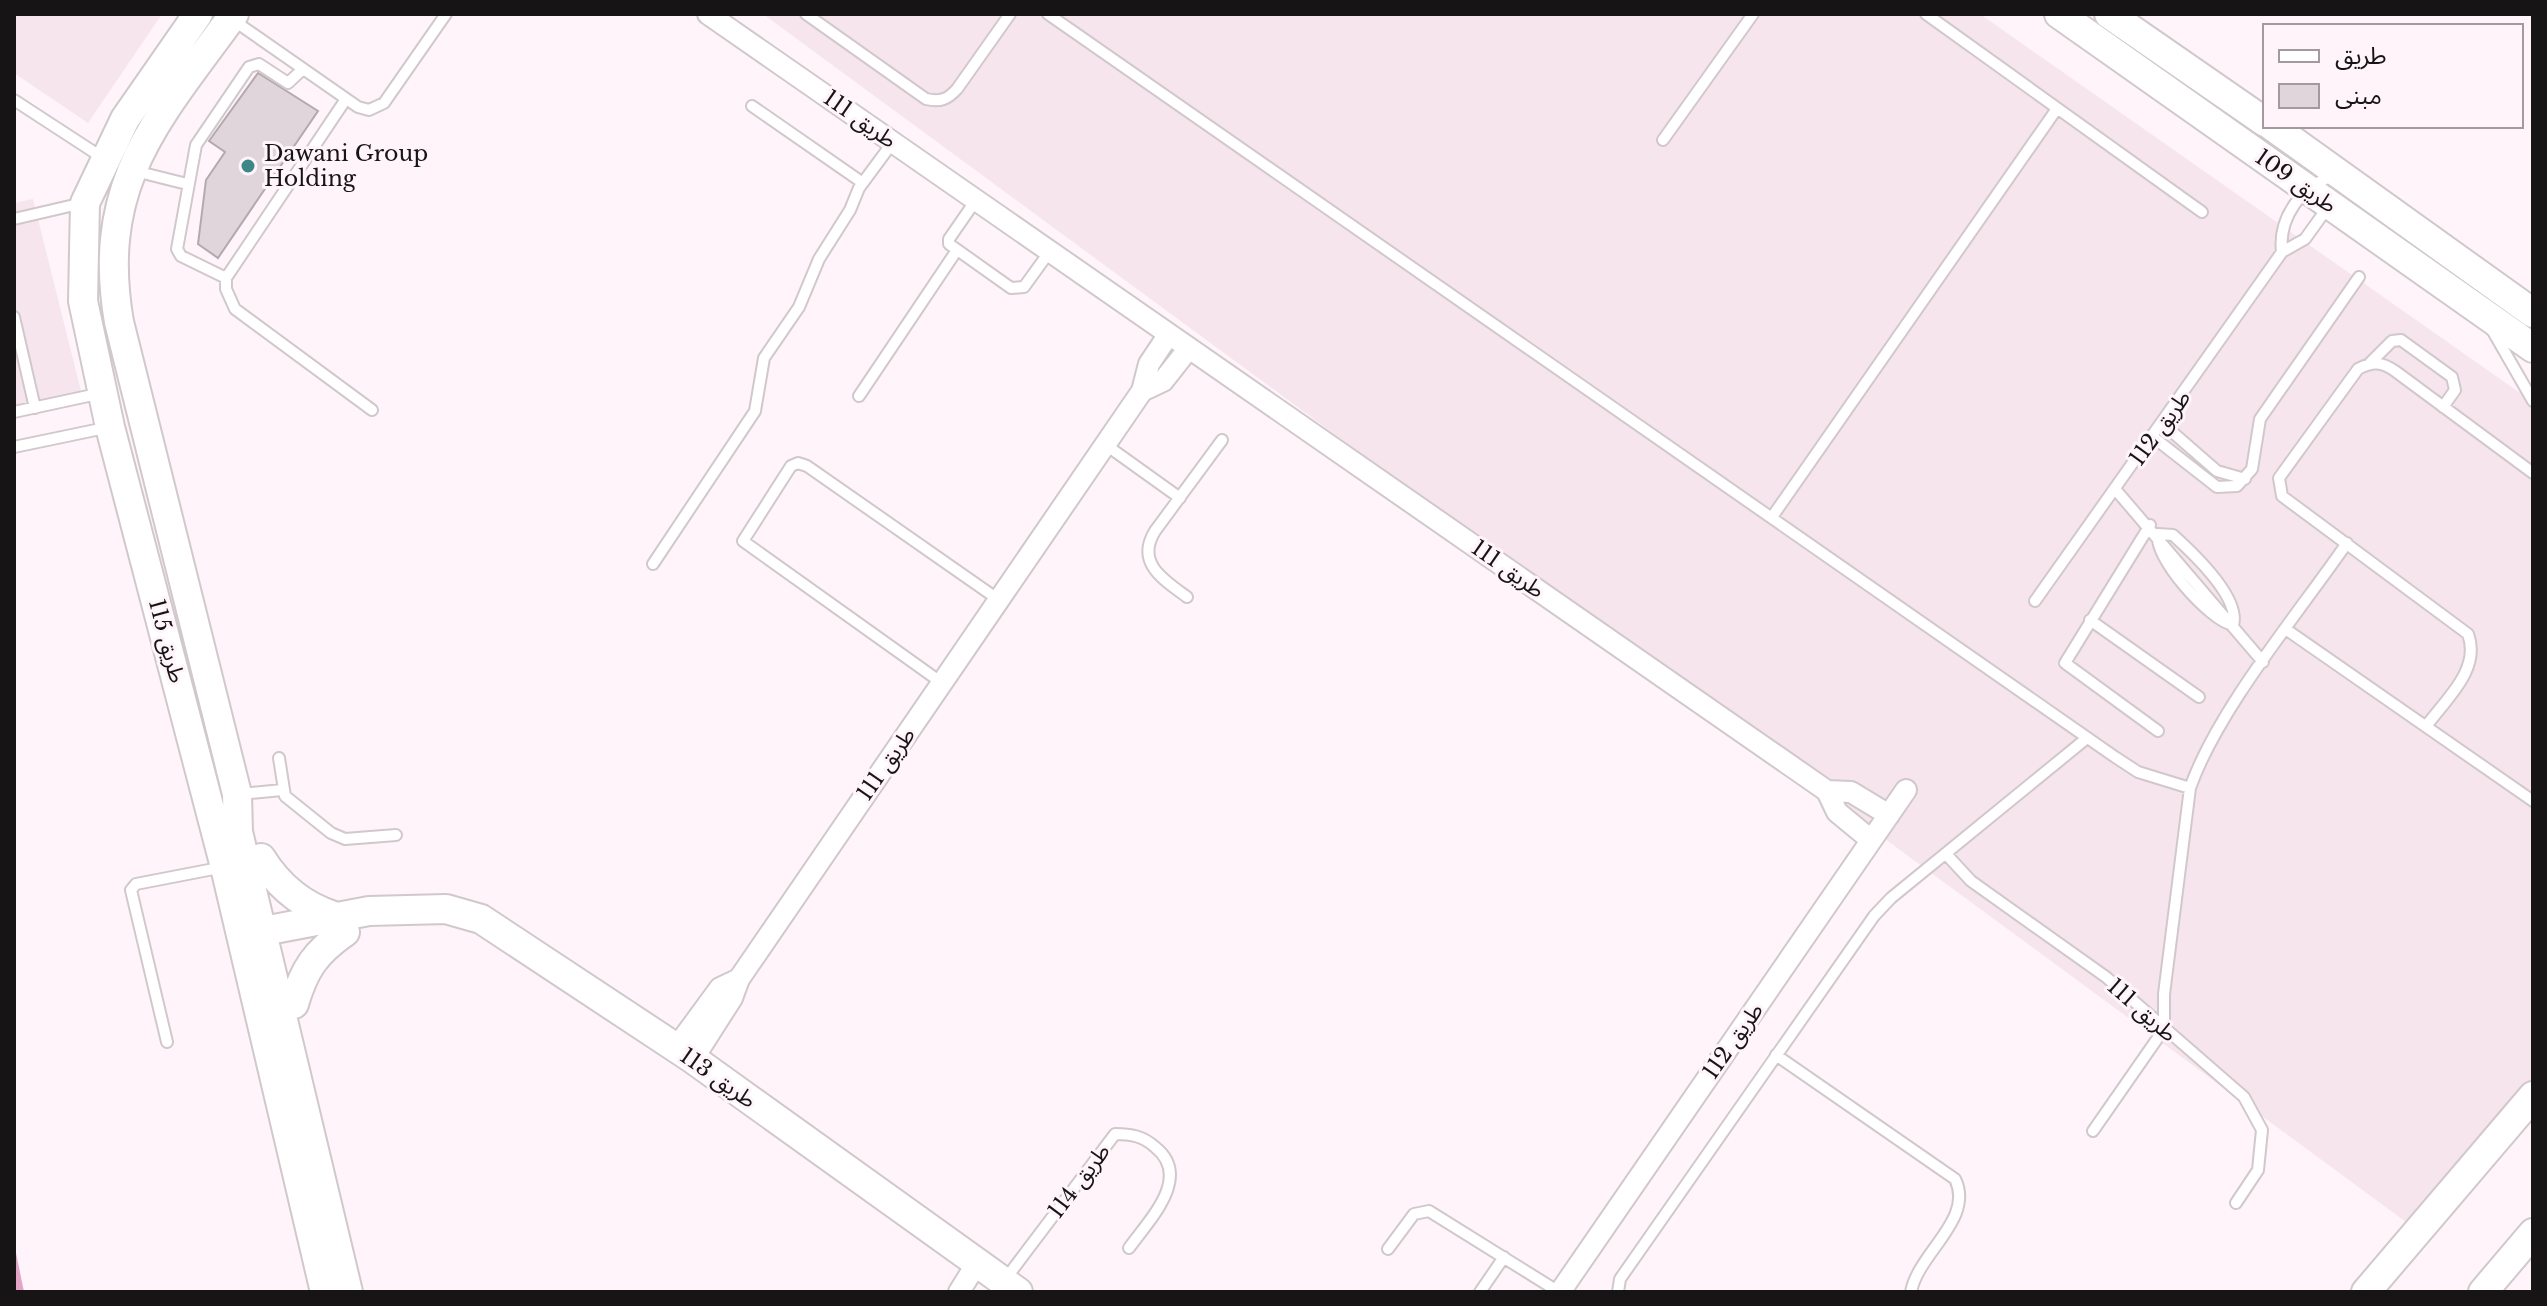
<svg xmlns="http://www.w3.org/2000/svg" width="2547" height="1306" font-family="'Libre Baskerville','Noto Sans Arabic',serif">
<style>
.built{fill:#f7e5ee}
.water{fill:#e3a5c5}
.building{fill:#dfd5da;stroke:#b3a9ae;stroke-width:2}
.lines{fill:none;stroke-linecap:round;stroke-linejoin:round}
.lane-casing{stroke:#d1c8cc;stroke-width:14}
.street-casing{stroke:#d1c8cc;stroke-width:24}
.secondary-casing{stroke:#d1c8cc;stroke-width:32}
.lane{stroke:#fff;stroke-width:10}
.street{stroke:#fff;stroke-width:20}
.secondary{stroke:#fff;stroke-width:28}
.poi-dot{fill:#3e8788;stroke:#fef4f9;stroke-width:3}
.labels{text-anchor:middle;dominant-baseline:central;stroke-width:6;stroke-linejoin:round;paint-order:stroke}
.street-label{font-size:22px;fill:#171416;stroke:#fef4f9}
.poi-label{font-size:22px;fill:#171416;stroke:#fef4f9;text-anchor:start}
</style>
<rect width="100%" height="100%" fill="#fef4f9"/>
<path class="built" d="M14 14H162L88 123 14 73Z
M763 14H1980L2533 402V1090L2425 1236Z
M33 199 82 395 14 412V203Z"/>
<path class="water" d="M14 1243 24 1292H14Z"/>
<path class="building" d="M258 73 318 111 218 258 198 244 206 180 225 152 209 141Z"/>
<g class="lines">
<defs>
<path id="lane" d="M806 14 926 99C940 102 947 100 957 89L1010 14
M1048 14 2115 757 2138 772 2190 788
M1926 14 2202 212
M233 20 358 107 369 110 384 103 446 14
M346 99 226 278V289L235 309 372 410
M14 100 103 158
M752 106 863 183
M1663 140 1753 14
M135 171 187 184
M976 200 949 239V244L1011 288 1024 287 1050 251
M14 219 83 203
M2282 252C2278 218 2302 184 2335 176
M226 278 181 256 177 249 196 145 249 67 259 64 288 83 303 69
M14 317 35 408
M2491 328 2533 401
M2370 363 2392 341 2401 340 2452 377 2455 390 2443 407
M859 396 957 250
M14 412 102 393
M2163 424 2217 471 2245 479
M2153 437 2217 487 2237 486 2252 469 2260 419 2359 277
M1106 445 1180 498
M14 447 110 427
M2115 489 2263 662
M1772 517 2056 110
M2150 525 2065 663 2158 731
M2158 534 2173 535C2193 553 2241 598 2233 625
M2158 534C2153 557 2210 621 2233 625
M653 564 755 411 764 358 799 307 819 259 850 210 859 188 893 142
M1187 597C1164 580 1135 563 1155 531L1222 440
M2035 601 2282 252 2305 239 2328 207
M2090 620 2199 697
M2287 630 2533 801
M942 683 743 541 791 466 798 463 807 466 999 600
M2427 725C2447 698 2481 669 2468 634L2282 496 2279 478 2358 369C2373 361 2382 362 2395 371L2533 473
M279 758 285 796 331 833 345 839 396 835
M240 794 282 790
M1946 854 1971 881 2106 977 2244 1097 2262 1130 2258 1170 2236 1203
M167 1042 131 890 136 884 224 867
M1776 1055 1955 1179C1975 1219 1918 1253 1911 1292
M2093 1131 2164 1029V994L2190 788C2218 709 2298 614 2347 543
M1388 1249 1414 1214 1429 1211 1559 1292
M1004 1281 1115 1134C1131 1134 1143 1136 1155 1147 1193 1177 1149 1220 1129 1248
M1480 1292 1504 1257
M1618 1292 1620 1279 1874 916 1891 898 2087 738"/>
<path id="street" d="M708 14 1827 791 1837 812 1871 840
M1142 391 1163 381 1189 348
M1827 791 1851 792 1889 815
M676 1048 720 988 739 979
M693 1059 732 998 739 979 1142 391 1149 364 1169 334
M959 1292 977 1263
M1560 1292 1906 790"/>
<path id="secondary" d="M198 14 125 119 85 203 83 301 110 427 225 867 325 1292
M234 14C158 119 95 182 119 322L237 794 238 832 348 1292
M2059 14 2533 348
M2109 14 2265 122
M2272 126 2533 313
M261 858C279 887 302 906 334 916
M248 934 369 911 446 909 481 919 693 1059 1018 1292
M294 1004C304 969 316 952 345 932
M2366 1292 2533 1096
M2483 1292 2533 1233"/>
</defs>
<use href="#lane" class="lane-casing"/>
<use href="#street" class="street-casing"/>
<use href="#secondary" class="secondary-casing"/>
<use href="#lane" class="lane"/>
<use href="#street" class="street"/>
<use href="#secondary" class="secondary"/>
</g>
<circle class="poi-dot" cx="248" cy="166" r="8"/>
<g class="labels">
<g class="street-label">
<text transform="translate(860 119) rotate(35)">طريق 111</text>
<text transform="translate(2296 181) rotate(35)">طريق 109</text>
<text transform="translate(2160 428) rotate(-54)">طريق 112</text>
<text transform="translate(1508 569) rotate(35)">طريق 111</text>
<text transform="translate(167 641) rotate(75)">طريق 115</text>
<text transform="translate(886 764) rotate(-55)">طريق 111</text>
<text transform="translate(2142 1010) rotate(41)">طريق 111</text>
<text transform="translate(1733 1041) rotate(-55)">طريق 112</text>
<text transform="translate(718 1078) rotate(35)">طريق 113</text>
<text transform="translate(1079 1181) rotate(-53)">طريق 114</text>
</g>
<g class="poi-label">
<text x="264" y="153">Dawani Group<tspan x="264" dy="25">Holding</tspan></text>
</g>
</g>
<rect width="2547" height="1306" fill="none" stroke="#171416" stroke-width="32"/>
<rect x="2263" y="24" width="260" height="104" fill="#fef4f9" stroke="#a29a9e" stroke-width="2"/>
<rect x="2279" y="50" width="40" height="12" fill="#ffffff" stroke="#a29a9e" stroke-width="2"/>
<text x="2335" y="64" font-size="24" fill="#171416">طريق</text>
<rect x="2279" y="84" width="40" height="24" fill="#dfd5da" stroke="#a29a9e" stroke-width="2"/>
<text x="2335" y="104" font-size="24" fill="#171416">مبنى</text>
</svg>
